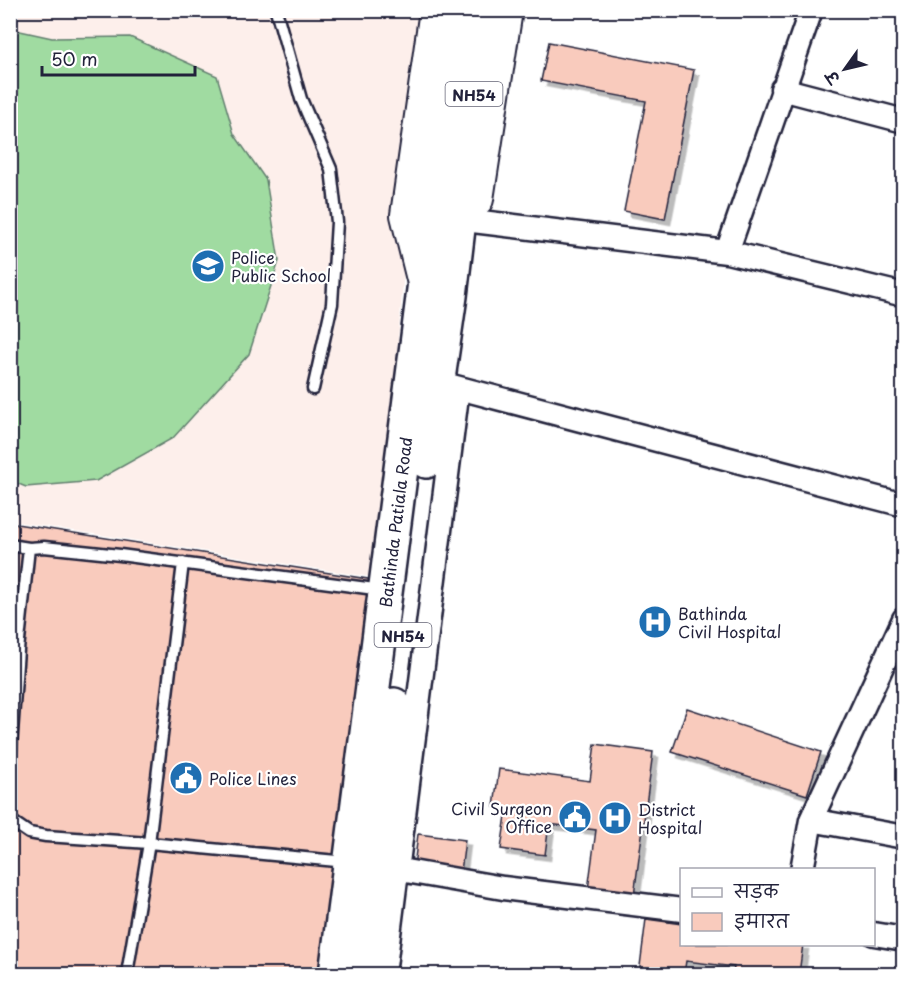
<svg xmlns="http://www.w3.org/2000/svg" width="914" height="985" font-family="'Playpen Sans','Playpen Sans Deva',sans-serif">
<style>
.built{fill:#fdefeb}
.pitch{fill:#a0dba1;stroke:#617e6e;stroke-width:1.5}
.building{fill:#f9cbbd;stroke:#22223b;stroke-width:1.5;filter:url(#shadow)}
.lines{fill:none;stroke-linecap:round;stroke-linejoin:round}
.service-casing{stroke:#22223b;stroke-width:15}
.minor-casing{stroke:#22223b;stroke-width:27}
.secondary-casing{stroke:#22223b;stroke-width:36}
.trunk-casing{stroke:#22223b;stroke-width:38}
.service{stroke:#fff;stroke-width:10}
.minor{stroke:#fff;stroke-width:22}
.secondary{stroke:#fff;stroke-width:32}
.trunk{stroke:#fff;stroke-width:33}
.labels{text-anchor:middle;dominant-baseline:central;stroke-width:4.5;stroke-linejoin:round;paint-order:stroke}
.shield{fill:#fff;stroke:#646476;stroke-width:1.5}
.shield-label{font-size:15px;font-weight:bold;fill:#22223b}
.poi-label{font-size:16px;fill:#22223b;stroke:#fff;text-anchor:start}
.street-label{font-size:16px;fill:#22223b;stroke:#fff}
</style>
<defs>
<filter id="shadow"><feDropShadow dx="5.5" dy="5.5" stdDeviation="0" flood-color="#0004"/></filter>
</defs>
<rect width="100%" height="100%" fill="#fff"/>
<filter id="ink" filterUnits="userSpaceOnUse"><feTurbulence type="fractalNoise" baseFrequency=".0167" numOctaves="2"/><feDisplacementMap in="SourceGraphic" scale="12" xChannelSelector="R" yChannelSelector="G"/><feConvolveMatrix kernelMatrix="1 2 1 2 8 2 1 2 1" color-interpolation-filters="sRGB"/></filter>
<g filter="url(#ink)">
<path class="built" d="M10 11H427L377 578 11 521Z"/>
<path class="pitch" d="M11 29 52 38 130 37 217 76 234 134 266 180 279 261 249 354 173 438 96 481 26 487 11 481Z"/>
<path class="building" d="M549 42 694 70 665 219 624 211 646 101 541 81Z
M10 523 387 582 336 974H10Z
M687 708 821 752 807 795 672 752Z
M595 744 653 752 634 896 588 890 596 830 549 824 545 855 501 849 507 809 494 807 499 769 590 781Z
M418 834 465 840 460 880 413 875Z
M646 919 682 924V944H803L799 974H733L734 967 686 961 684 974H639Z"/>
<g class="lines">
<defs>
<path id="service" d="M276 10 301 99 331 169 337 222 332 304 313 389
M10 545 29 548
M10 761 18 650 29 548 44 547 120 555 382 590
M10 820 29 833 46 836 149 843 183 563
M127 974 149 843 347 862"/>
<path id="minor" d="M782 89 904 121
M473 221 727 252 896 293
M727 252 811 10
M444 384 904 505
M811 820 904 619
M383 867 503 888 682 910
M802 870 811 820 904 837
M874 934 904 939
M384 974 458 388"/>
<path id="secondary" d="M477 199 506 10
M424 283 407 215 436 10"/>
<path id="trunk" d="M426 461 450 296 484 10
M336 974 460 10
M362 974 394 705"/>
</defs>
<use href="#service" class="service-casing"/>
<use href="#minor" class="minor-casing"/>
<use href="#secondary" class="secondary-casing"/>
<use href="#trunk" class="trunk-casing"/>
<use href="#service" class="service"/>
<use href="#minor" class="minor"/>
<use href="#secondary" class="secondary"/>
<use href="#trunk" class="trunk"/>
</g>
</g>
<defs>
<symbol id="school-disc" viewBox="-11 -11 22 22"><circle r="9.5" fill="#1f6fb2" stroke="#fff"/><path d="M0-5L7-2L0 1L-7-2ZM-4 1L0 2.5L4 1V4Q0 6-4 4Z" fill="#fff"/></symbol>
<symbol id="hospital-disc" viewBox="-11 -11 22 22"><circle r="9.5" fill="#1f6fb2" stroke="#fff"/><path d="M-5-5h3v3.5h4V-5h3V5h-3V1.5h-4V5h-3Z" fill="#fff"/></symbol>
<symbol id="civic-disc" viewBox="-11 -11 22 22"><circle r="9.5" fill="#1f6fb2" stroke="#fff"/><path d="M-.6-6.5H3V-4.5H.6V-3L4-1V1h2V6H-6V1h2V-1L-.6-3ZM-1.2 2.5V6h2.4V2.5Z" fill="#fff"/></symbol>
</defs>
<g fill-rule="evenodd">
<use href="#school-disc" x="189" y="247" width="38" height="38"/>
<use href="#hospital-disc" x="636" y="603" width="38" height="38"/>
<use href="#civic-disc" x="167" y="759" width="38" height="38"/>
<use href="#civic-disc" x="556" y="798" width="38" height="38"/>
<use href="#hospital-disc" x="596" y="799" width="38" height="38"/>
</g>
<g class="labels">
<g class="shield">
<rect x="445.5" y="82" width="57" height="24" rx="4.5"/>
<rect x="374.5" y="623" width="57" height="24" rx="4.5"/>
</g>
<g class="shield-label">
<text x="474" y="94">NH54</text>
<text x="403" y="635">NH54</text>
</g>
<g class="poi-label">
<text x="231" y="257">Police<tspan x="231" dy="18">Public School</tspan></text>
<text x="678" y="613">Bathinda<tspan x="678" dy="18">Civil Hospital</tspan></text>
<text x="209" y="778">Police Lines</text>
<text x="552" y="808" text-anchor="end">Civil Surgeon<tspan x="552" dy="18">Office</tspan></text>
<text x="638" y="809">District<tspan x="638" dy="18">Hospital</tspan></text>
</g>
<g class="street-label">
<text transform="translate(395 522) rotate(-83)">Bathinda Patiala Road</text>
</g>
</g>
<rect width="914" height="985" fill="none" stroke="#fff" stroke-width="36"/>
<rect x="18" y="18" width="878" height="949" fill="none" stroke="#22223b" stroke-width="2" filter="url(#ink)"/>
<rect x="680" y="868" width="195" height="78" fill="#ffffff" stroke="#a7a7b1" stroke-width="1.5"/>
<rect x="692" y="888" width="30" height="9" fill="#ffffff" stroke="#a7a7b1" stroke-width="1.5"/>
<text x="734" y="898" font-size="18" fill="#22223b">सड़क</text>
<rect x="692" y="913" width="30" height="18" fill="#f9cbbd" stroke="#a7a7b1" stroke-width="1.5"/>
<text x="734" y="928" font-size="18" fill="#22223b">इमारत</text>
<g transform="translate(845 69) rotate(236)" stroke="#ffffff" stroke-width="4.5" paint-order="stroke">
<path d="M0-4.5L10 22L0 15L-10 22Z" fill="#22223b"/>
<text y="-9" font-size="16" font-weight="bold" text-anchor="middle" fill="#22223b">उ</text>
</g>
<path d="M42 66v9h153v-9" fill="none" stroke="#22223b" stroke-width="3"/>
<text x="51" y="66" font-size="18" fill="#22223b" stroke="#ffffff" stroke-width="4.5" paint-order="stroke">50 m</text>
</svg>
